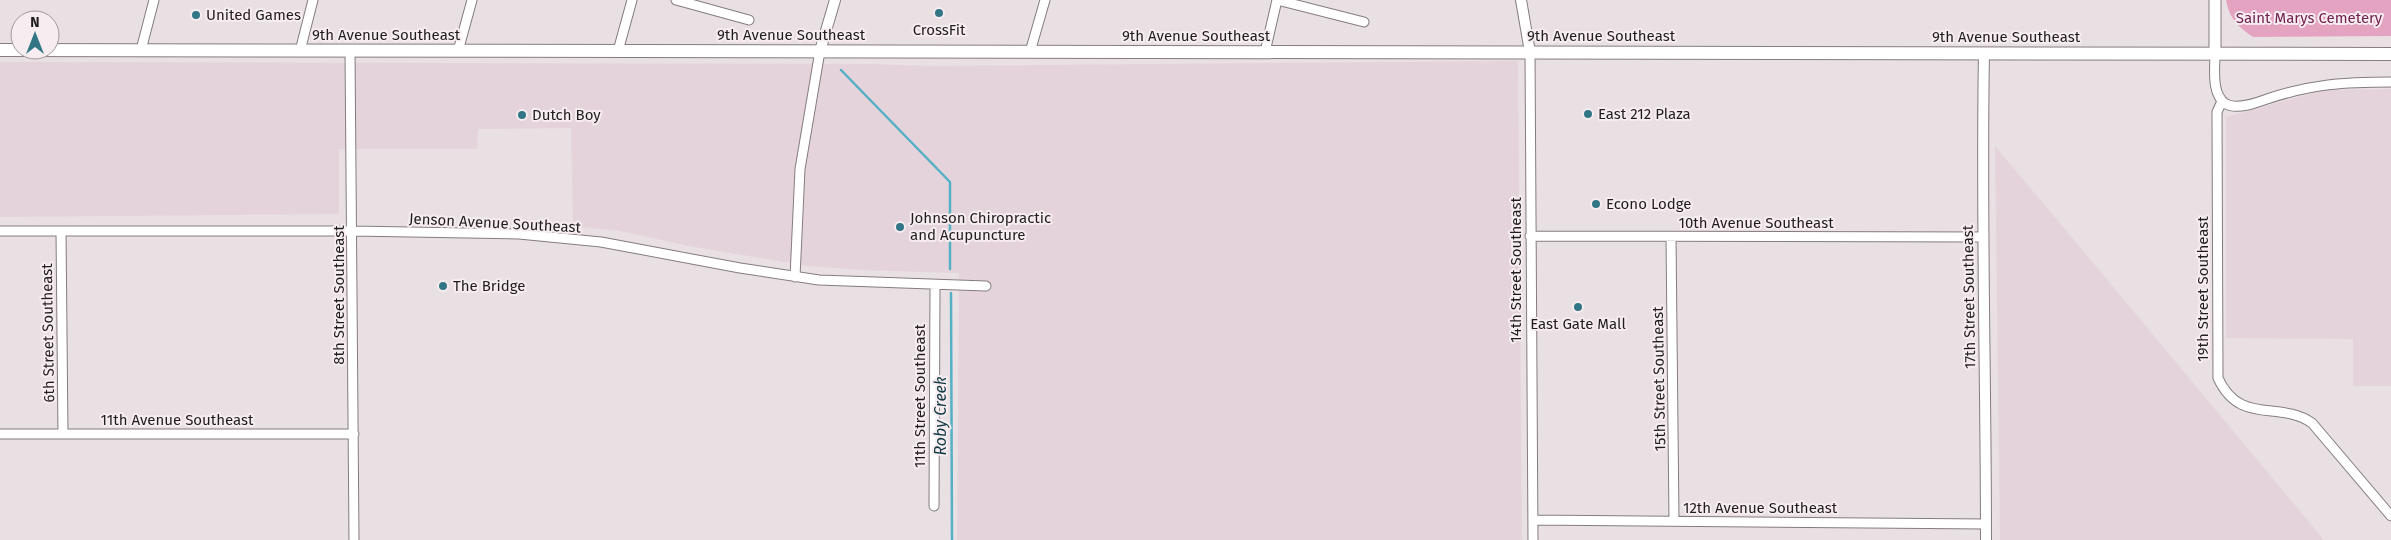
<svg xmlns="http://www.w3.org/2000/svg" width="2391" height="540" font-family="'Fira Sans',sans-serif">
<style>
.built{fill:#e4d3da}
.green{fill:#e4a3c1}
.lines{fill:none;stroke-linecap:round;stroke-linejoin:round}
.stream{stroke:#55b0c5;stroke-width:2.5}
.minor-casing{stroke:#857c80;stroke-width:11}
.tertiary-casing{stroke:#857c80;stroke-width:12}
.secondary-casing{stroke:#857c80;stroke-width:13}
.primary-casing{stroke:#857c80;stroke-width:14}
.minor{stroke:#fff;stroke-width:9}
.tertiary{stroke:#fff;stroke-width:10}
.secondary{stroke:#fff;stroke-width:11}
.primary{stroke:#fff;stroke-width:12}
.poi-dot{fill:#327685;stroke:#f7edf1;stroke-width:2}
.labels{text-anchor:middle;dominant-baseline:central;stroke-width:4;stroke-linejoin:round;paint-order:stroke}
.poi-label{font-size:15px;fill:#201d1f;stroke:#f7edf1;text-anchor:start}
.park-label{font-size:15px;fill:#72224f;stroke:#f7edf1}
.street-label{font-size:15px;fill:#201d1f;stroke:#f7edf1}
.water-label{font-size:16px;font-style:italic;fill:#0f3a43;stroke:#f7edf1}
</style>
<rect width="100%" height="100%" fill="#e9e0e4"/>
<path class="built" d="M1518 61 1522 540H957L959 273 860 270 808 266 689 246 620 231 573 226 571 128 478 129 477 149H339V214L0 217V62L870 64 930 66Z
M2391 89V386H2353V339L2226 338V117L2324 90Z
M1995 146 2105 277 2324 540H2000Z"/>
<path class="green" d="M2226 0H2391V36L2253 37C2238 27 2229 18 2226 0Z"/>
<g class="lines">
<path class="stream" d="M841 70 950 182V269
M951 293 952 540"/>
<defs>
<path id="minor" d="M676 0 749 20
M1277 0 1364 22
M141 50 154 0
M300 51 313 0
M350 51 354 540
M458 51 472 0
M618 51 632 0
M1030 52 1045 0
M1265 52 1277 0
M1530 52 1533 540
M2215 54C2215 68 2211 95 2226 104 2237 110 2256 103 2267 99 2312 84 2344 82 2391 82
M2222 101 2217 112 2218 378C2240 426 2279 400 2312 423L2391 516
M0 231H353L519 234 601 242 740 268 819 280 986 286
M61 231 63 434
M1530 236 1982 237
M1671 237 1674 521
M795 277 800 169 820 51
M0 434H354
M934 506 935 286
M1533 520 1986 524"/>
<path id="tertiary" d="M1521 0 1530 52
M820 51 835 0
M1984 53C1981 216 1986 378 1986 540"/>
<path id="secondary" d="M2215 0V54"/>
<path id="primary" d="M0 50 2391 54"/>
</defs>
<use href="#minor" class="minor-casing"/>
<use href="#tertiary" class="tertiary-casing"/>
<use href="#secondary" class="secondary-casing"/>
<use href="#primary" class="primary-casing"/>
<use href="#minor" class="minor"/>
<use href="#tertiary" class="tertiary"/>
<use href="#secondary" class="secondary"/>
<use href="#primary" class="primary"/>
</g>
<g class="poi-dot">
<circle cx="939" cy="13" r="5"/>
<circle cx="196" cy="15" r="5"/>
<circle cx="1588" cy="114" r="5"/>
<circle cx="522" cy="115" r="5"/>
<circle cx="1596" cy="204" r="5"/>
<circle cx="900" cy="227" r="5"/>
<circle cx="443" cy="286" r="5"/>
<circle cx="1578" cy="307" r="5"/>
</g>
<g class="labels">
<g class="poi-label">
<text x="206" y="15">United Games</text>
<text x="939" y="30" text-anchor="middle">CrossFit</text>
<text x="1598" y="114">East 212 Plaza</text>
<text x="532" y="115">Dutch Boy</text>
<text x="1606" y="204">Econo Lodge</text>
<text x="910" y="218">Johnson Chiropractic<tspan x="910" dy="17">and Acupuncture</tspan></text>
<text x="453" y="286">The Bridge</text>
<text x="1578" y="324" text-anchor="middle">East Gate Mall</text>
</g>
<g class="park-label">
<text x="2309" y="18">Saint Marys Cemetery</text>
</g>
<g class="street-label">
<text x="386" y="35">9th Avenue Southeast</text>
<text x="791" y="35">9th Avenue Southeast</text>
<text x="1196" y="36">9th Avenue Southeast</text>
<text x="1601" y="36">9th Avenue Southeast</text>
<text x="2006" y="37">9th Avenue Southeast</text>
<text transform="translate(495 223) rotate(3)">Jenson Avenue Southeast</text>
<text x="1756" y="223">10th Avenue Southeast</text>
<text transform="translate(1516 270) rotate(-90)">14th Street Southeast</text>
<text transform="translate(2203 289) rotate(-90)">19th Street Southeast</text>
<text transform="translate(339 295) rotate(-90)">8th Street Southeast</text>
<text transform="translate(1969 297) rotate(-91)">17th Street Southeast</text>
<text transform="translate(48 333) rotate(-91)">6th Street Southeast</text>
<text transform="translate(1659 379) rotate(-91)">15th Street Southeast</text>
<text transform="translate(920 396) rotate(-90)">11th Street Southeast</text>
<text x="177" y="420">11th Avenue Southeast</text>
<text x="1760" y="508">12th Avenue Southeast</text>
</g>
<g class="water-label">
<text transform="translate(940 416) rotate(-90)">Roby Creek</text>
</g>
</g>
<g transform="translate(35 35)"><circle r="24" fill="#f7edf1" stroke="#a19a9d"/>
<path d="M0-4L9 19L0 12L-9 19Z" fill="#327685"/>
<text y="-8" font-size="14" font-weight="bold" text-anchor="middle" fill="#201d1f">N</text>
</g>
</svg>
